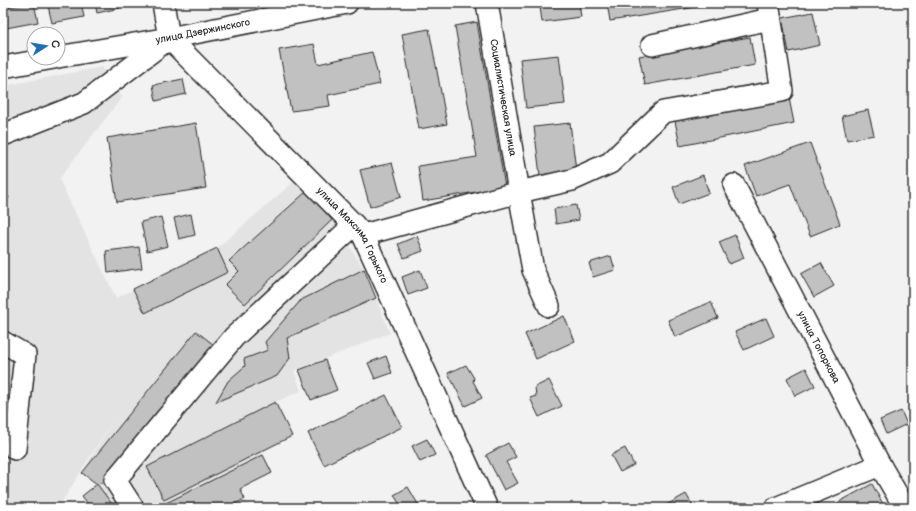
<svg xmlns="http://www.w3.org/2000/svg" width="916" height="511" font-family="'Balsamiq Sans',sans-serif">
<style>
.built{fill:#e3e3e3}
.building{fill:#c1c1c1;stroke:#2b2b2b}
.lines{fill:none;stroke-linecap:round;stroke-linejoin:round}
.minor-casing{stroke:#2b2b2b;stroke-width:24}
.minor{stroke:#fff;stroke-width:21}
.labels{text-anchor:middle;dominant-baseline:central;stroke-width:4;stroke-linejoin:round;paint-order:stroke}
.street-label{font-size:10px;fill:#2b2b2b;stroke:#fff}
</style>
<rect width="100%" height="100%" fill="#f2f2f2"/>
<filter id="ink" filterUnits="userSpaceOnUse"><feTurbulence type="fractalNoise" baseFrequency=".025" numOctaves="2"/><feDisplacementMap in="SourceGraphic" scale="8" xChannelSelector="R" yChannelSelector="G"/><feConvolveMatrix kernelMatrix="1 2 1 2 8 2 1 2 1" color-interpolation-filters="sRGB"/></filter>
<g filter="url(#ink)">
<path class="built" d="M102 67 122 97 59 179 116 298 217 248 296 180 332 219 364 269 390 333 294 371 301 391 275 402 292 436 261 451 272 473 240 489 250 508H91L82 496 97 484 82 473 115 417 58 508H3V86Z"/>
<path class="building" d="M30 3H34L38 22 6 28 3 13V8Z
M62 3H81L84 17 52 23 48 6Z
M95 3H120V8L97 13Z
M566 3H579L581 17 542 22 540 6Z
M607 3H721L610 21Z
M813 12 820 45 789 52 782 18Z
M477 22 505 187 423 201 418 166 477 157 455 26Z
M429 29 447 124 419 129 402 34Z
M750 37 755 65 645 85 639 56Z
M314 44 318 64 372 52 380 84 328 95 330 106 291 111 279 50Z
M559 55 565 104 526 108 520 59Z
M183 79 186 94 156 101 153 85Z
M788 93 794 123 680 146 674 116Z
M868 110 874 135 847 140 842 116Z
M196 123 206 188 117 202 107 138Z
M570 123 576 170 540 175 534 127Z
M810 143 840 224 810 236 790 184 756 196 745 166Z
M392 163 401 197 370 207 360 170Z
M703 175 709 193 679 204 673 187Z
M307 191 332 220 245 304 225 285 239 271 229 261Z
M3 193 9 197 3 209Z
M576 205 579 220 556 224 554 209Z
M191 214 195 235 179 239 174 218Z
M161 217 168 246 147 251 141 222Z
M735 235 744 258 729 264 719 242Z
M417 236 423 251 404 258 398 244Z
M139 247 142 268 108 273 106 251Z
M217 248 228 272 145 313 133 289Z
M611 256 615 270 593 277 589 263Z
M821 263 834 286 814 297 801 274Z
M364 269 376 298 287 338 290 358 277 376 216 402 228 381 245 366 244 359 268 350 265 342 301 300Z
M420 270 427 288 408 295 402 277Z
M711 302 718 318 675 337 668 320Z
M564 316 575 341 536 359 525 334Z
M766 318 774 336 744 350 735 332Z
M196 331 214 345 105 482 97 484 82 473Z
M386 356 392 373 375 379 368 363Z
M325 360 337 390 311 400 299 370Z
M466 365 474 378 473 381 482 398 465 406 448 373Z
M806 368 815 386 795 396 787 378Z
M549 380 562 406 539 417 530 398 536 396 535 387Z
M386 395 402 427 324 465 308 433Z
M275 402 292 436 164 500 147 467Z
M901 411 907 424 886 434 880 420Z
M427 439 435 455 420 462 412 446Z
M508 443 516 457 506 462 518 483 504 490 486 455Z
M625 448 634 465 620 472 611 455Z
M263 455 272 473 240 489 245 499 226 508H156Z
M97 484 115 508H91L82 496Z
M872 484 883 504 876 508H840L837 503Z
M408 487 418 504 411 508H402L394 495Z
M686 494 694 508H661Z"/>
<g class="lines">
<defs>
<g id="minor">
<path id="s1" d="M163 3 169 38 354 225 363 235 487 508"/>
<path id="s2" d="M487 3 519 192 533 270 549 306"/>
<path d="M652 45 770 19"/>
<path id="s3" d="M58 57 169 38 347 3"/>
<path d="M3 67 54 58"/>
<path d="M3 135 84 103 167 40"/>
<path id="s4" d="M734 185 880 465 905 508"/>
<path d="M363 235 519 192 572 180 610 163 663 112 782 91 768 3"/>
<path d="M3 342 25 355 15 449"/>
<path d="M133 508 115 480 234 337 354 225"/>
<path d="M776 508 880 465"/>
</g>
</defs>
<use href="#minor" class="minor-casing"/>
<use href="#minor" class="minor"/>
</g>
</g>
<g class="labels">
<g class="street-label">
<text stroke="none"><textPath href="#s3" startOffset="147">улица Дзержинского</textPath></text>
<text stroke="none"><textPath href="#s2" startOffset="96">Социалистическая улица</textPath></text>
<text stroke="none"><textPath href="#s1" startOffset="306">улица Максима Горького</textPath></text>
<text stroke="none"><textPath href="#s4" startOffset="183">улица Топоркова</textPath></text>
</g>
</g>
<rect width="916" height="511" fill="none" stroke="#fff" stroke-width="16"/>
<rect x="8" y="8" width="900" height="495" fill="none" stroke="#2b2b2b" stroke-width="1.5" filter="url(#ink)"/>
<g transform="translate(46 46) rotate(78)"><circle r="19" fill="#ffffff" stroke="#aaaaaa"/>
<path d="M0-3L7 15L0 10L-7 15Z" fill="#1f6fb2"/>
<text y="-6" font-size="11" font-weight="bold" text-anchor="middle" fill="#2b2b2b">С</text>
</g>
</svg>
